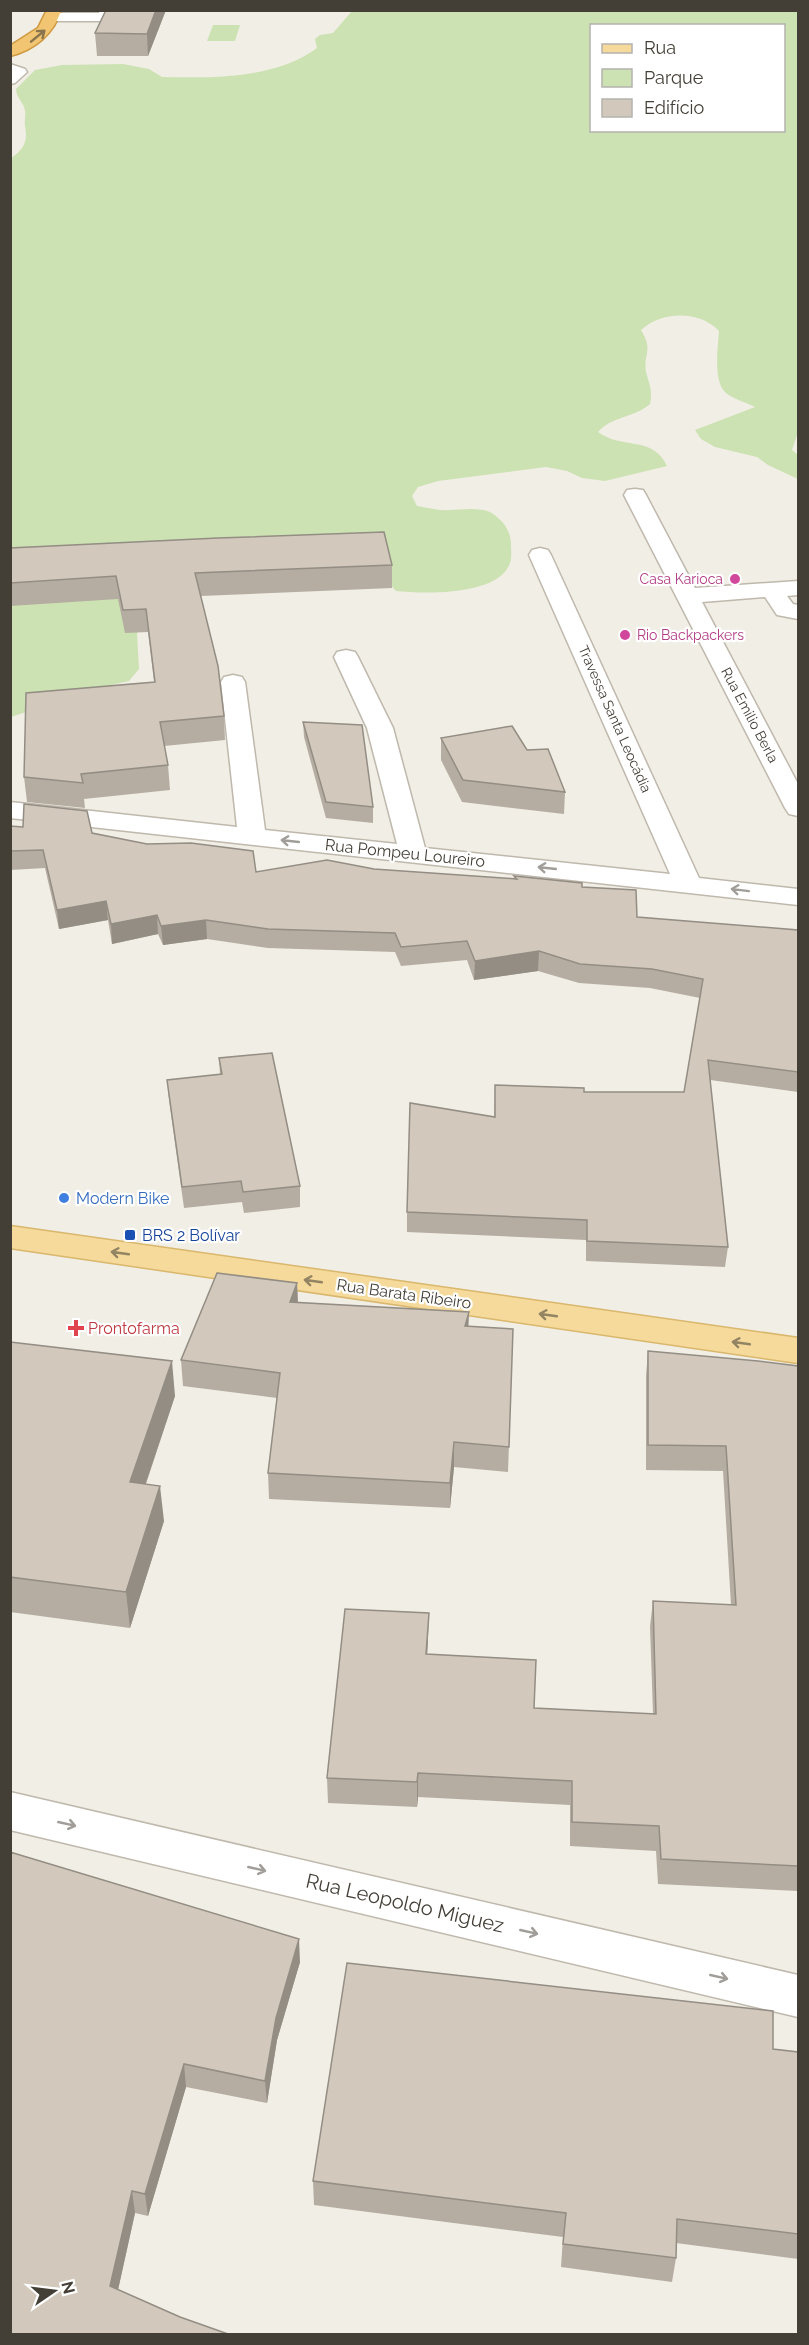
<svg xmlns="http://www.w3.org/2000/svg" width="809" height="2345" font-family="Raleway,sans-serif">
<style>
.green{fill:#cde2b2;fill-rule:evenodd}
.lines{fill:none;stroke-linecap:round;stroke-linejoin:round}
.minor-casing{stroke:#bfb8ac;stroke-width:3}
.major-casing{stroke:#d9b76c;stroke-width:3}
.highway-casing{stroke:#cf9a42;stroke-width:3}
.minor{fill:#fff;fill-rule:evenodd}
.major{fill:#f5da9b;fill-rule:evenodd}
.highway{fill:#f1c571;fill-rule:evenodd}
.wall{fill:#b5ada2}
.shaded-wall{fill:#938d84}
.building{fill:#d2c9bc;stroke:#938d84;stroke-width:1.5}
.oneway{stroke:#89744e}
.oneway2{stroke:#a19e9a}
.oneway3{stroke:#938463}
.hotel-dot{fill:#d1479c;stroke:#fff;stroke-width:2}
.shop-dot{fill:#3f7fe0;stroke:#fff;stroke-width:2}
.transit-dot{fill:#1a4fb4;stroke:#fff;stroke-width:2}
.health-dot{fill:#e0444e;stroke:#fff;stroke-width:2}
.labels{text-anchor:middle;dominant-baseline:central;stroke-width:4.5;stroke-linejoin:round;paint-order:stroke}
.far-hotel-label{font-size:14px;fill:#b23c85;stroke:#fff;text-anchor:end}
.far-street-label{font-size:14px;fill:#433e36;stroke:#fff}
.street-label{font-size:16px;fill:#433e36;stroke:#fff}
.shop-label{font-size:16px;fill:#366cbe;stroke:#fff;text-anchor:start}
.transit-label{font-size:16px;fill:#164399;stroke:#fff;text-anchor:start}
.health-label{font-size:16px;fill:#be3a42;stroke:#fff;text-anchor:start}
.near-street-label{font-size:20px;fill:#433e36;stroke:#fff}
</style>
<rect width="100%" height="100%" fill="#f1eee6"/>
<path class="green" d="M352 11H798V432L792 450 798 455V479L768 465 757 457 715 447 701 439 695 430 755 407C746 402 732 399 725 392 713 381 718 346 719 331 700 310 661 311 641 330 654 351 643 353 646 372 649 384 653 390 650 404 634 418 612 416 598 432 622 450 653 435 667 466L605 481 582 478 567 471 546 467 438 481 418 487 412 496 417 506C424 507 432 509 440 510 454 511 477 506 490 512 502 519 511 530 511 545 511 550 512 558 510 563 499 596 424 594 396 591L387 581 257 562 137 633 139 669 129 681 102 687 11 717 10 159C24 149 28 142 25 126 24 121 26 116 25 111 24 102 16 98 16 89L35 70 62 65 123 64 149 69 162 77C213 78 275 79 317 48L315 39 320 35 333 33ZM592 26H784V130H592Z
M213 25H240L235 41H207Z"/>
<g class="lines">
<defs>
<path id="minor" d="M100 10H114L110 19 101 21H53L46 17 53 13H99Z
M10 64 25 69 27 72 15 83 10 84Z
M635 489 643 490 646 495 695 588 798 581V595L787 596 793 604 798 605V619L777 615 765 597 702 602 798 784V816L789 814 785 808 624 495 627 490Z
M540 548 548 550 551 555 699 878 798 889V905L10 818V802L237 827 221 682 224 677 233 675 242 677 245 682 265 830 397 844 367 728 334 657 337 652 346 650 355 652 358 657 393 728 425 848 670 874 529 555 532 550Z
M10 1792 798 1975V2017L10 1830Z"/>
<path id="major" d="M10 1226 798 1338V1363L10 1248Z"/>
<path id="highway" d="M47 10H61C54 34 34 50 10 56V46L38 28Z"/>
</defs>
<use href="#minor" class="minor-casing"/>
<use href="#major" class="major-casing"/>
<use href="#highway" class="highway-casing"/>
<use href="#minor" class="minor"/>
<use href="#major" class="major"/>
<use href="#highway" class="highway"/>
</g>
<path class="wall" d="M166 10 148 56H97L95 33Z
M10 548 392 565V588L201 596 224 716 225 740 164 746 168 765 170 790 84 799 85 808 27 802 24 777 154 682 148 632 125 633 118 599 10 606Z
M303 722 373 807V823L326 818 304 737Z
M441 738 527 750 565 792 564 814 462 802 441 760Z
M10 826 92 833 256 872 374 869 514 879V876L582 887 637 917 798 930V1092L710 1080 728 1247 725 1267 586 1261V1240L407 1232V1212L494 1117 495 1085 584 1092H684L700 998 650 988 579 983 538 971 474 980 467 960 401 966 395 952 268 948 207 939 163 945 158 934 112 944 108 920 59 929 45 868 10 870Z
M219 1058 300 1186V1207L244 1213 242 1202 184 1208 169 1100 167 1080 220 1075Z
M297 1283 298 1302 469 1326 513 1329 508 1472 454 1467 450 1508 269 1499 268 1473 277 1398 183 1386 181 1360Z
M10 1342 175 1396 146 1484 164 1521 130 1628 10 1612Z
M648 1351 798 1366V1891L658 1884 656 1851 570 1846V1805L418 1797 417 1807 328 1803 327 1778 428 1638 427 1654 534 1708 653 1714 650 1626 653 1601 731 1605 723 1471 646 1470V1376Z
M10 1852 300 1962 277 2040 267 2103 186 2087 148 2216 135 2213 118 2290 180 2317 10 2334Z
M773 2049 798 2052V2259L676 2243V2258L672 2282 561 2267 563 2237 314 2205 313 2181Z"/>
<path class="shaded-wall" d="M156 10H166L148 56 147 34Z
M106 901 108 920 59 929 57 910Z
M157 915 158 934 112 944 111 924Z
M206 920 207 939 163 945 161 926Z
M539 951 538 971 474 980 475 961Z
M297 1283 298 1308 290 1302Z
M469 1312 468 1338 465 1326Z
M172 1361 175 1396 134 1518 130 1482Z
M454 1442V1467L450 1508V1483Z
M160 1486 164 1521 130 1628 126 1592Z
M429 1613 428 1638 426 1679V1654Z
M418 1773V1797L417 1807V1782Z
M299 1939 300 1962 277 2040 267 2103 265 2081 276 2018Z
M184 2064 186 2087 148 2216 145 2194Z
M132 2191 135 2213 114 2308 110 2286Z"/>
<path class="building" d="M106 10H156L147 34 95 33Z
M384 532 392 565 195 573 218 666 224 716 160 722 168 765 81 774 83 783 24 777 26 693 155 682 146 609 123 610 116 576 10 583V548L218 538Z
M303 722 362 725 373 807 326 802Z
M512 726 527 750 548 749 565 792 463 780 441 738Z
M24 804 87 811 92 833 147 844 191 843 253 851 256 872 327 860 374 869 517 879 514 876 582 883V887L636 890 637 917 798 930V1072L708 1060 728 1247 587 1241V1220L407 1212 410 1103 495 1117V1085L584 1088V1092H684L703 979 652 969 580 964 539 951 475 961 467 941 401 947 395 933 268 929 206 920 161 926 157 915 111 924 106 901 57 910 43 850 10 851V826L23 827Z
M272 1053 300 1186 243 1192 241 1181 182 1187 167 1080 222 1074 219 1058Z
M217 1273 297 1283 290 1302 469 1312 465 1326 513 1329 509 1447 454 1442 450 1483 268 1473 280 1373 181 1360Z
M10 1342 172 1361 130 1482 160 1486 126 1592 10 1577Z
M648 1351 758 1361 798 1366V1866L661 1859 659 1826 572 1822V1781L418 1773 417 1782 327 1778 345 1609 429 1613 426 1654 536 1660 534 1708 656 1714 653 1601 736 1605 726 1446 648 1445Z
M10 1852 299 1939 276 2018 265 2081 184 2064 145 2194 132 2191 110 2286 180 2317 228 2334H10Z
M347 1963 773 2011V2049L798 2052V2234L677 2219 676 2258 563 2244 566 2213 313 2181Z"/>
<defs><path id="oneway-shaft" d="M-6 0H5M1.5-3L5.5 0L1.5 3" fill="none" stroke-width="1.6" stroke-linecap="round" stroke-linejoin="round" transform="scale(1.5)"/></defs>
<use class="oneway" href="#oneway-shaft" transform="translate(38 36) rotate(-39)"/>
<g class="oneway2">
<use href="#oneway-shaft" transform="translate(290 841) rotate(-174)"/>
<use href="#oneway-shaft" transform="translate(547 868) rotate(-174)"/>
<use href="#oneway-shaft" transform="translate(740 890) rotate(-173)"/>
<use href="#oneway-shaft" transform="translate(67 1824) rotate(13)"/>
<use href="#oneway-shaft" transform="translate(257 1869) rotate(13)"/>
<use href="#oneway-shaft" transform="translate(529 1932) rotate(13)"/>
<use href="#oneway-shaft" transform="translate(719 1977) rotate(13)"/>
</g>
<g class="oneway3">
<use href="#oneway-shaft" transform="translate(120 1253) rotate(-172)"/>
<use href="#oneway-shaft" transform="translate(313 1281) rotate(-172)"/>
<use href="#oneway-shaft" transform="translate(548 1315) rotate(-172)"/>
<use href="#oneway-shaft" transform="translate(741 1343) rotate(-172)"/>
</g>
<g class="hotel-dot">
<circle cx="735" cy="579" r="6"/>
<circle cx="625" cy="635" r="6"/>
</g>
<circle class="shop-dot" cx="64" cy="1198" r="6"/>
<rect class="transit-dot" x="124" y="1229" width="12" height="12" rx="3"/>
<path class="health-dot" d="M73 1319h6v6h6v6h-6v6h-6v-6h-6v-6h6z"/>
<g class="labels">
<g class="far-hotel-label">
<text x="723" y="579">Casa Karioca</text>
<text x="637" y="635" text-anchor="start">Rio Backpackers</text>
</g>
<g class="far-street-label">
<text transform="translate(750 715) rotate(62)">Rua Emilio Berla</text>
<text transform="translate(615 719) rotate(66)">Travessa Santa Leocádia</text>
</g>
<g class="street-label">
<text transform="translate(405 853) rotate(6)">Rua Pompeu Loureiro</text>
<text transform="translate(404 1294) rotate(8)">Rua Barata Ribeiro</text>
</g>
<g class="shop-label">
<text x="76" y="1198">Modern Bike</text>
</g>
<g class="transit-label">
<text x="142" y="1235">BRS 2 Bolívar</text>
</g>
<g class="health-label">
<text x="88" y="1328">Prontofarma</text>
</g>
<g class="near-street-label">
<text transform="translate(405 1903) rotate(13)">Rua Leopoldo Miguez</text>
</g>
</g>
<rect width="809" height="2345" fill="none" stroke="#433e36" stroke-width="24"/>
<rect x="590" y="24" width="195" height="108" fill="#ffffff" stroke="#b4b2af" stroke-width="1.5"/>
<rect x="602" y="44" width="30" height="9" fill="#f5da9b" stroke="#b4b2af" stroke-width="1.5"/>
<text x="644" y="54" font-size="18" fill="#433e36">Rua</text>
<rect x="602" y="69" width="30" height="18" fill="#cde2b2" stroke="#b4b2af" stroke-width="1.5"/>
<text x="644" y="84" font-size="18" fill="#433e36">Parque</text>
<rect x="602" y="99" width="30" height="18" fill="#d2c9bc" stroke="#b4b2af" stroke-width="1.5"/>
<text x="644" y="114" font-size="18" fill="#433e36">Edifício</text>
<g transform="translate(54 2291) rotate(76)" stroke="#ffffff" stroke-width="4.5" paint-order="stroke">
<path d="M0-4.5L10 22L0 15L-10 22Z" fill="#433e36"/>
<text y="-9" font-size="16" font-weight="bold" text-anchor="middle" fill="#433e36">N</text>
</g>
</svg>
